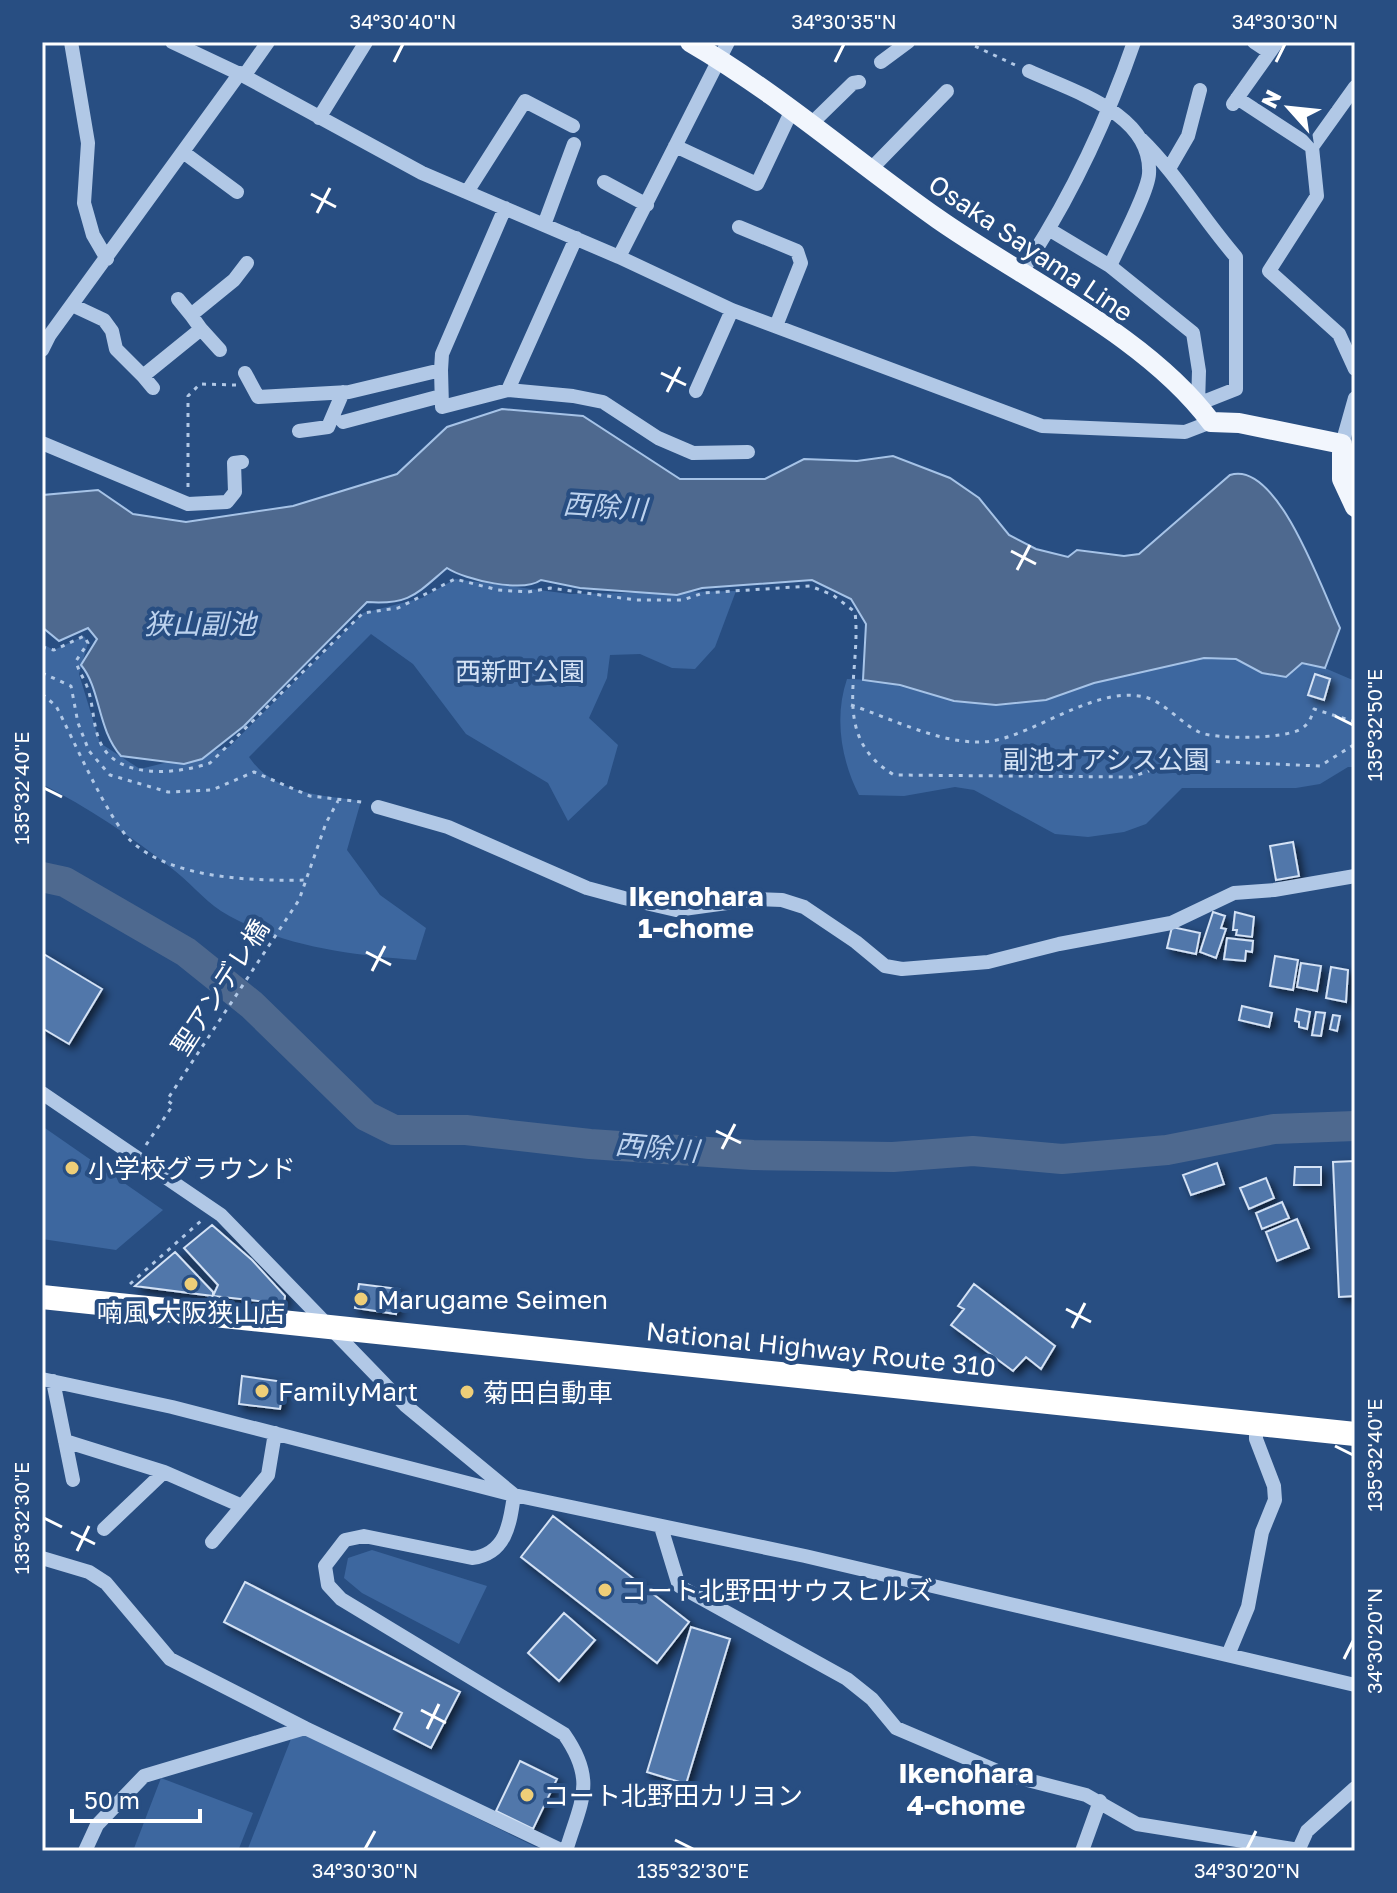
<svg xmlns="http://www.w3.org/2000/svg" width="1397" height="1893" font-family="'Golos Text','Noto Sans JP',sans-serif">
<style>
.green{fill:#3d679f}
.water{fill:#4e698f;stroke:#a6c3e7;stroke-width:2}
.lines{fill:none;stroke-linecap:round;stroke-linejoin:round}
.river{stroke:#4e698f;stroke-width:30}
.building{fill:#5177aa;stroke:#d4e2f5;stroke-width:2;filter:url(#shadow)}
.path{stroke:#b1c8e6;stroke-width:3;stroke-dasharray:4 6;stroke-linecap:butt}
.minor{stroke:#b1c8e6;stroke-width:14}
.major{stroke:#f2f6fd;stroke-width:20}
.highway{stroke:#fff;stroke-width:24}
.ticks{fill:none;stroke:#fff;stroke-width:3}
.poi-dot{fill:#eece78;stroke:#284e82;stroke-width:3}
.labels{text-anchor:middle;dominant-baseline:central;stroke-width:8;stroke-linejoin:round;paint-order:stroke}
.street-label{font-size:26px;fill:#fff;stroke:#284e82}
.park-label{font-size:26px;fill:#d4e2f5;stroke:#284e82}
.poi-label{font-size:26px;fill:#fff;stroke:#284e82;text-anchor:start}
.water-label{font-size:28px;font-style:italic;fill:#bcd2ee;stroke:#284e82}
.neighbourhood-label{font-size:28px;font-weight:bold;fill:#fff;stroke:#284e82}
.neatline{fill:none;stroke:#fff;stroke-width:3}
.ticks-label{font-size:20px;text-anchor:middle;fill:#fff}
</style>
<defs>
<filter id="shadow"><feDropShadow dx="4.5" dy="4.5" stdDeviation="4" flood-color="#0009"/></filter>
</defs>
<rect width="100%" height="100%" fill="#284e82"/>
<path class="green" d="M455 579 570 594 736 591 715 647 695 669 672 668 640 654 610 655 607 678 589 718 618 745 607 784 568 821 548 783 466 734 413 664 371 634 249 757C274 794 320 795 361 801L347 850 380 895 426 928 416 960C352 955 277 946 221 911 203 899 188 880 170 867 131 836 87 807 42 784V644L54 650 84 636 88 643 79 674 100 743 140 769 229 747 363 613 422 598Z
M1204 658 1236 659 1262 673 1288 672 1302 663H1313L1355 681V767H1348L1320 784 1296 788H1182L1146 824 1124 832 1088 837 1055 834 974 790 955 787 904 796 859 795C841 760 834 717 847 679L877 680 954 701 996 705 1046 700 1094 683Z
M42 1126 163 1210 116 1250 42 1239Z
M372 1550 487 1586 459 1644 362 1593 344 1578 348 1558Z
M305 1734 544 1851H247L291 1739Z
M161 1778 253 1813 238 1851H133Z"/>
<path class="water" d="M502 409 583 416 680 479H765L804 459 857 461 893 456 950 478 979 498 1009 535 1036 549 1068 557 1077 550 1124 556 1139 554 1230 475C1278 459 1323 593 1340 628L1325 668 1302 663 1286 677 1262 673 1236 659 1204 658 1094 683 1046 700 996 705 954 701 900 685 863 680 866 624 851 599 812 580 702 588 677 595 580 588 541 580C523 593 465 580 447 568 416 594 410 605 367 602L244 726 202 759 184 764 121 756C97 729 101 689 81 665L97 639 88 628 59 641 42 627 43 495 98 490 133 514 186 522 293 506 397 474 447 427Z"/>
<g class="lines">
<path class="river" d="M42 877 65 882 186 952 252 1005 366 1116 394 1130H466L590 1144 753 1155 893 1157 973 1151 1062 1159 1167 1150 1274 1129 1355 1126"/>
</g>
<path class="building" d="M1315 674 1330 679 1324 700 1308 695Z
M1293 842 1299 876 1276 880 1270 846Z
M1213 912 1225 916 1221 928 1226 929 1216 958 1200 952Z
M1235 912 1254 917 1252 937 1236 935 1237 930H1233Z
M1172 927 1200 933 1196 954 1167 948Z
M1227 938 1253 941 1252 952 1246 951 1245 961 1224 959Z
M42 953 102 989 69 1044 42 1028Z
M1275 956 1298 960 1293 990 1270 986Z
M1301 963 1321 966 1317 991 1297 987Z
M1331 967 1348 970 1346 1002 1326 998Z
M1242 1006 1272 1013 1269 1027 1239 1020Z
M1297 1009 1310 1012 1307 1029 1299 1027V1022L1295 1021Z
M1316 1012 1325 1013 1321 1036 1312 1035Z
M1333 1015 1340 1016 1337 1031 1330 1029Z
M1355 1161V1296L1339 1297 1333 1162Z
M1217 1163 1224 1184 1191 1195 1183 1175Z
M1295 1167H1321V1185H1294Z
M1266 1178 1274 1198 1249 1209 1240 1188Z
M1282 1202 1289 1218 1262 1229 1256 1213Z
M1297 1219 1309 1248 1277 1261 1266 1232Z
M212 1225 252 1260 285 1296 284 1304 213 1296 218 1285 184 1248Z
M175 1252 213 1292V1296L135 1286Z
M359 1284 399 1289 396 1314 355 1308Z
M974 1284 1055 1346 1041 1369 1026 1357 1013 1371 951 1325 964 1309 958 1306Z
M242 1376 284 1382 280 1409 239 1404Z
M553 1516 689 1622 657 1663 521 1557Z
M245 1582 460 1692 431 1748 394 1729 402 1713 224 1622Z
M564 1613 595 1640 559 1681 528 1653Z
M691 1627 730 1639 686 1784 647 1772Z
M520 1761 557 1779 533 1829 496 1811Z"/>
<g class="lines">
<path class="path" d="M966 42 1015 65
M188 487V396L200 384 236 385
M42 647 54 650 84 636 88 643 76 661C78 670 82 675 86 684 94 702 92 726 101 744 119 780 178 774 210 763L363 613 398 608 455 579 498 590 528 592 550 588 636 600H683L703 593 810 586 833 595 855 612C862 674 829 736 894 775L1131 777 1182 760 1320 766 1355 744
M42 673 71 686 78 723 89 751 110 775 168 792 212 790 254 772 310 796 362 802
M42 694 56 706C73 738 107 818 131 841 173 880 255 881 309 880
M851 705C893 719 948 748 992 741 1038 733 1100 683 1148 698 1166 704 1182 724 1199 732 1216 740 1284 739 1301 729 1309 724 1311 718 1314 709L1355 722
M146 1145 173 1105 167 1100 299 900 326 823 338 801
M130 1284 202 1220"/>
<path class="minor" d="M71 42 88 143 84 203 93 235 107 259
M172 42 244 76 422 173 619 257 732 310 1042 426 1185 432 1211 422
M1254 42 1269 52
M881 62 908 42
M1029 71C1072 91 1153 114 1149 174 1148 192 1119 246 1110 266L1193 333 1199 371 1198 404 1236 389V257C1202 218 1177 174 1141 139
M244 76 268 42
M1355 87 1312 147 1317 196 1269 271 1339 334 1355 369
M1237 98 1312 147
M1233 104 1277 42
M319 118 366 42
M811 124 853 83 859 82
M675 146 757 184 792 110
M183 152 237 192
M1170 167 1188 136 1200 90
M871 169 947 91
M604 182 647 205
M467 192 525 101 573 126
M544 225 574 144
M739 227 797 251 801 263 776 326
M1050 230 1110 266
M619 257 728 42
M1021 273C1069 201 1106 123 1134 42
M178 299 191 315
M72 305 104 320 112 331 116 349 143 376 201 329 191 315 234 280 247 263
M201 329 220 350
M42 350 49 336 240 73
M441 370 442 407 508 390 573 396 603 402 658 438 693 453 748 452
M245 373 258 397 349 392 441 370 442 354 505 208
M143 376 153 388
M508 390 576 238
M696 391 732 310
M343 422 441 396
M299 431 328 427 343 392
M42 443 188 504 227 502 235 492 234 463 242 462
M1342 444 1355 398
M378 807 448 827 587 888 624 898 676 910 756 899 782 900 804 907 856 942 885 966 902 969 988 962 1059 944 1171 923 1234 893 1274 890 1355 876
M42 1093 221 1215 405 1405 514 1495 805 1556 1355 1685
M42 1379 172 1407 514 1495C510 1524 506 1554 472 1558L364 1536 345 1540 325 1566 328 1585 341 1599 564 1734C597 1781 581 1801 566 1851
M53 1381 73 1480
M65 1441 164 1472 242 1506
M661 1527 679 1586 847 1679 872 1699 896 1728 1004 1774 1086 1795 1137 1824 1299 1850
M104 1529 164 1472
M212 1542 268 1475 275 1433
M42 1558 89 1572 106 1583 170 1659 305 1728
M1228 1655 1248 1607 1262 1532 1275 1500 1274 1486 1256 1439V1424
M85 1851 97 1825 144 1776 305 1728 563 1851
M1082 1851 1100 1801
M1298 1851 1307 1831 1355 1788"/>
<path class="major" d="M690 42C778 93 855 161 938 219 1025 280 1147 336 1211 422L1239 423 1342 444V479L1355 507"/>
<path class="highway" d="M42 1297 1355 1434"/>
</g>
<path class="ticks" d="M394 62 403 44M835 62 844 44M1276 62 1285 44M311 194 336 207M317 213 330 188M661 373 686 385M667 392 680 367M1011 551 1036 564M1017 570 1030 545M1335 716 1353 725M44 788 62 797M366 952 391 965M372 971 385 946M716 1131 741 1143M722 1149 735 1124M1066 1309 1091 1322M1072 1328 1085 1303M1335 1446 1353 1455M44 1518 62 1527M71 1532 95 1544M77 1551 89 1526M1344 1659 1353 1641M421 1710 446 1723M427 1729 439 1704M675 1840 693 1849M365 1849 375 1831M1247 1849 1256 1831"/>
<g class="poi-dot">
<circle cx="72" cy="1168" r="8"/>
<circle cx="191" cy="1284" r="8"/>
<circle cx="361" cy="1299" r="8"/>
<circle cx="262" cy="1391" r="8"/>
<circle cx="467" cy="1392" r="8"/>
<circle cx="605" cy="1590" r="8"/>
<circle cx="527" cy="1795" r="8"/>
</g>
<g class="labels">
<g class="street-label">
<text transform="translate(1031 248) rotate(34)">Osaka Sayama Line</text>
<text transform="translate(220 987) rotate(-57)">聖アンデレ橋</text>
<text transform="translate(821 1349) rotate(6)">National Highway Route 310</text>
</g>
<g class="park-label">
<text x="520" y="671">西新町公園</text>
<text x="1106" y="759">副池オアシス公園</text>
</g>
<g class="poi-label">
<text x="88" y="1168">小学校グラウンド</text>
<text x="377" y="1299">Marugame Seimen</text>
<text x="191" y="1312" text-anchor="middle">喃風 大阪狭山店</text>
<text x="278" y="1391">FamilyMart</text>
<text x="483" y="1392">菊田自動車</text>
<text x="621" y="1590">コート北野田サウスヒルズ</text>
<text x="543" y="1795">コート北野田カリヨン</text>
</g>
<g class="water-label">
<text transform="translate(605 506) rotate(4)">西除川</text>
<text x="200" y="623">狭山副池</text>
<text transform="translate(657 1147) rotate(5)">西除川</text>
</g>
<g class="neighbourhood-label">
<text x="696" y="895">Ikenohara<tspan x="696" dy="32">1-chome</tspan></text>
<text x="966" y="1772">Ikenohara<tspan x="966" dy="32">4-chome</tspan></text>
</g>
</g>
<rect width="1397" height="1893" fill="none" stroke="#284e82" stroke-width="88"/>
<g transform="translate(1289 108) rotate(297)" stroke="#284e82" stroke-width="6" paint-order="stroke">
<path d="M0-6L14 30L0 20L-14 30Z" fill="#ffffff"/>
<text y="-12" font-size="22" font-weight="bold" text-anchor="middle" fill="#ffffff">N</text>
</g>
<path d="M72 1809v12h128v-12" fill="none" stroke="#ffffff" stroke-width="4"/>
<text x="84" y="1809" font-size="24" fill="#ffffff" stroke="#284e82" stroke-width="6" paint-order="stroke">50 m</text>
<rect x="44" y="44" width="1309" height="1805" class="neatline"/>
<g class="ticks-label">
<text x="403" y="29">34°30'40"N</text>
<text x="844" y="29">34°30'35"N</text>
<text x="1285" y="29">34°30'30"N</text>
<text transform="translate(1375 725) rotate(-90)" y="7">135°32'50"E</text>
<text transform="translate(22 788) rotate(-90)" y="7">135°32'40"E</text>
<text transform="translate(1375 1455) rotate(-90)" y="7">135°32'40"E</text>
<text transform="translate(22 1518) rotate(-90)" y="7">135°32'30"E</text>
<text transform="translate(1375 1641) rotate(-90)" y="7">34°30'20"N</text>
<text x="365" y="1878">34°30'30"N</text>
<text x="693" y="1878">135°32'30"E</text>
<text x="1247" y="1878">34°30'20"N</text>
</g>
</svg>
